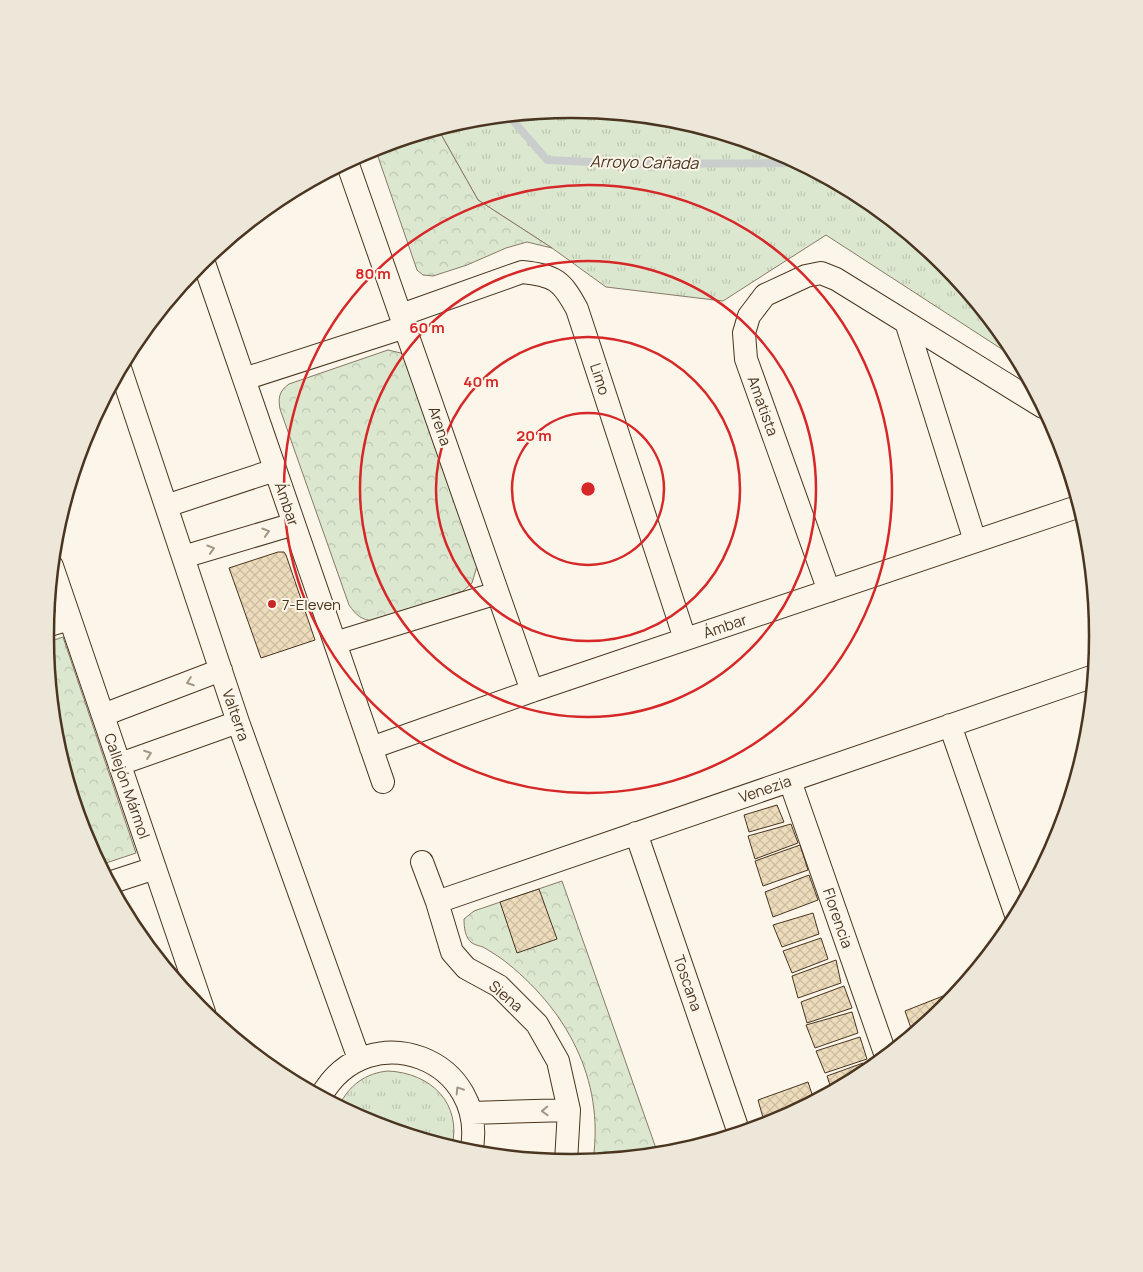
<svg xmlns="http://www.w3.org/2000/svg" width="1143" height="1272" font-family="Manrope,sans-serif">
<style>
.grass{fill:url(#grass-tufts);stroke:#887966}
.park{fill:url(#park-crowns);stroke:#887966}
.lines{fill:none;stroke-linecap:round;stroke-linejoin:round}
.stream{stroke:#c9cecd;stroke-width:8}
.building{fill:url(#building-cross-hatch);stroke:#4a3520}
.street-casing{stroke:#4a3520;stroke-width:24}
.street{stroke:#fbf6e9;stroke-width:22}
.oneway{stroke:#a29684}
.ring{fill:none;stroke:#d62828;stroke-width:2.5}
.poi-dot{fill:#c62828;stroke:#fbf6e9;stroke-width:2}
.labels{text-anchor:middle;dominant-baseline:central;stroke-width:4;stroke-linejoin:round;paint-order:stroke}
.street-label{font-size:15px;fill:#4a3520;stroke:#fbf6e9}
.poi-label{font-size:15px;fill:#4a3520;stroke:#fbf6e9;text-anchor:start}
.water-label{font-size:16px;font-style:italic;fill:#4a3520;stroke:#fbf6e9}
.rim{fill:none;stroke:#4a3520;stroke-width:2.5}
.centre{fill:#d62828;stroke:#fbf6e9;stroke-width:2.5}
.ring-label{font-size:15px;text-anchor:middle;font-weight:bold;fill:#d62828;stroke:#fbf6e9;stroke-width:4;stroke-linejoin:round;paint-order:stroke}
</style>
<defs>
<pattern id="grass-tufts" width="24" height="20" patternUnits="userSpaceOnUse" patternTransform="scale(1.25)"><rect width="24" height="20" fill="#dce7d0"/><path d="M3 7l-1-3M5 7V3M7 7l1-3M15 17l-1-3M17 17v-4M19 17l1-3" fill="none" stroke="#bec7b2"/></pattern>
<pattern id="park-crowns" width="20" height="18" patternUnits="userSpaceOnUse" patternTransform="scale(1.25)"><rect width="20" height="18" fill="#dce7d0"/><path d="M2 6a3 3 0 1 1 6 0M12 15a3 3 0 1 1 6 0" fill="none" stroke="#bec7b2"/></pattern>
<pattern id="building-cross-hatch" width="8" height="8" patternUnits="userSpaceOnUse" patternTransform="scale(1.25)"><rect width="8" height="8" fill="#ecdcbc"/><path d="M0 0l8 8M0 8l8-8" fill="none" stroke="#ccbda1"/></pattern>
</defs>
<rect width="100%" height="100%" fill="#fbf6e9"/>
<path class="grass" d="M572 110 674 120 773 150 864 198 944 264 1009 344 1017 359 826 235 723 301 606 287 552 248 478 200 438 129 469 120Z
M388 1071C431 1073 462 1103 452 1147L370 1122 339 1106C349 1085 366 1073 388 1071Z"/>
<path class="park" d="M438 129 478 200 552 248 527 242 506 248 467 265 433 276 423 275 417 270 375 148Z
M388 350 401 353 406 358 477 566 472 583 463 591 374 621C361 620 356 615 349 605L280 409C278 398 279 391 289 384Z
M63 637 136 853 100 865 85 837 55 738 46 643Z
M562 881 658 1154 593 1160C605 1079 566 1008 502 959 496 955 490 951 483 947 480 946 475 945 472 943 465 938 464 927 464 919L474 911Z"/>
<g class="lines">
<path class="stream" d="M509 116 547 160 637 164 798 163"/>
</g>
<path class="building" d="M278 552H284L286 555 315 640 261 658 229 568Z
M777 805 784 822 749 832 744 815Z
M791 824 798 843 755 859 748 836Z
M800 845 808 870 763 886 755 861Z
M809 875 818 900 773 917 765 892Z
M539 889 557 939 517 953 500 902Z
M813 913 819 934 782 947 773 925Z
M821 938 828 959 792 973 783 951Z
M836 960 841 983 798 998 792 976Z
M844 986 852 1008 807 1023 801 1002Z
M948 994 951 1000 944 1008 913 1034 905 1011Z
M852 1012 858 1033 815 1048 806 1025Z
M860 1037 867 1059 825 1073 816 1051Z
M863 1063 866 1072 832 1091 827 1076Z
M808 1082 814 1100 773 1123 764 1121 758 1100Z"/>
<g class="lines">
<defs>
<path id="street" d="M347 162 532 691
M203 260 383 782
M401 315 522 272C555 275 562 281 577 309L685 639
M907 325 975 541
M120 368 238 722 359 1059
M244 379 405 327
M166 506 275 470
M183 557 294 524
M52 566 204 1012
M829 591 746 359 744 333 749 316 765 295 806 276 821 273 836 279 1043 407
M46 626 70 619
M335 643 497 593
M103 715 221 670
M950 725 1016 915
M371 748 532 691 1080 506
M120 764 238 722
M790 781 886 1056
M636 833 739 1133
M422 862 437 902 452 952 466 968 499 986 537 1024 558 1061 569 1110 566 1162
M109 883 155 868
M437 902 1094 676
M321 1096C369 1012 491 1060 471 1153
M471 1113 569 1110"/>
</defs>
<use href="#street" class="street-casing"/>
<use href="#street" class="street"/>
</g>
<defs><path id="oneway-chevron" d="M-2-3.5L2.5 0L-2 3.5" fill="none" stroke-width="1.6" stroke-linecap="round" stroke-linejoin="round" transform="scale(1.25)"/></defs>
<g class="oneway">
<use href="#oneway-chevron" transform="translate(266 532) rotate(-17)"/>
<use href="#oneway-chevron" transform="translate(211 549) rotate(-17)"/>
<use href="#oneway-chevron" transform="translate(190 682) rotate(160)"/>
<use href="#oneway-chevron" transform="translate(148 754) rotate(-20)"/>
<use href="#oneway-chevron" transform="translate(459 1090) rotate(-123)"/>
<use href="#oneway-chevron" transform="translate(545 1111) rotate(178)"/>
</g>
<g class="ring">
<circle cx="588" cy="489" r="76"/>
<circle cx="588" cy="489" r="152"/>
<circle cx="588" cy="489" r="228"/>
<circle cx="588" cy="489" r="304"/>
</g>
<circle class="poi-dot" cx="272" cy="604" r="5"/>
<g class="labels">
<g class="street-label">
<text transform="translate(600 379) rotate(72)">Limo</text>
<text transform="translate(763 406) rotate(70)">Amatista</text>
<text transform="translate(440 426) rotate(71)">Arena</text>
<text transform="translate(287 504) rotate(71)">Ámbar</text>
<text transform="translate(725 626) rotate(-19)">Ámbar</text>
<text transform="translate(236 715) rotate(71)">Valterra</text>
<text transform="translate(127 786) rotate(71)">Callejón Mármol</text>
<text transform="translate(765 789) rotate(-19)">Venezia</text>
<text transform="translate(838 918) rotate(71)">Florencia</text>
<text transform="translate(688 983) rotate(71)">Toscana</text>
<text transform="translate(506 996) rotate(40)">Siena</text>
</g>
<g class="poi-label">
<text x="282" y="604">7-Eleven</text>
</g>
<g class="water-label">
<text transform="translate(644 162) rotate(1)">Arroyo Cañada</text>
</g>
</g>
<path d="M0 0H1143V1272H0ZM571 118H572A517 517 0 0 1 1089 635V637A517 517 0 0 1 572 1154H571A517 517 0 0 1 54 637V635A517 517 0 0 1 571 118Z" fill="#ede7d9" fill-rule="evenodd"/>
<path class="rim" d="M571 118H572A517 517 0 0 1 1089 635V637A517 517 0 0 1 572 1154H571A517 517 0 0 1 54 637V635A517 517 0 0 1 571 118Z"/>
<circle cx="588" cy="489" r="8" class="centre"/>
<g class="ring-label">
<text x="373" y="279">80 m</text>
<text x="427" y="333">60 m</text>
<text x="481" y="387">40 m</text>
<text x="534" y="441">20 m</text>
</g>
</svg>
